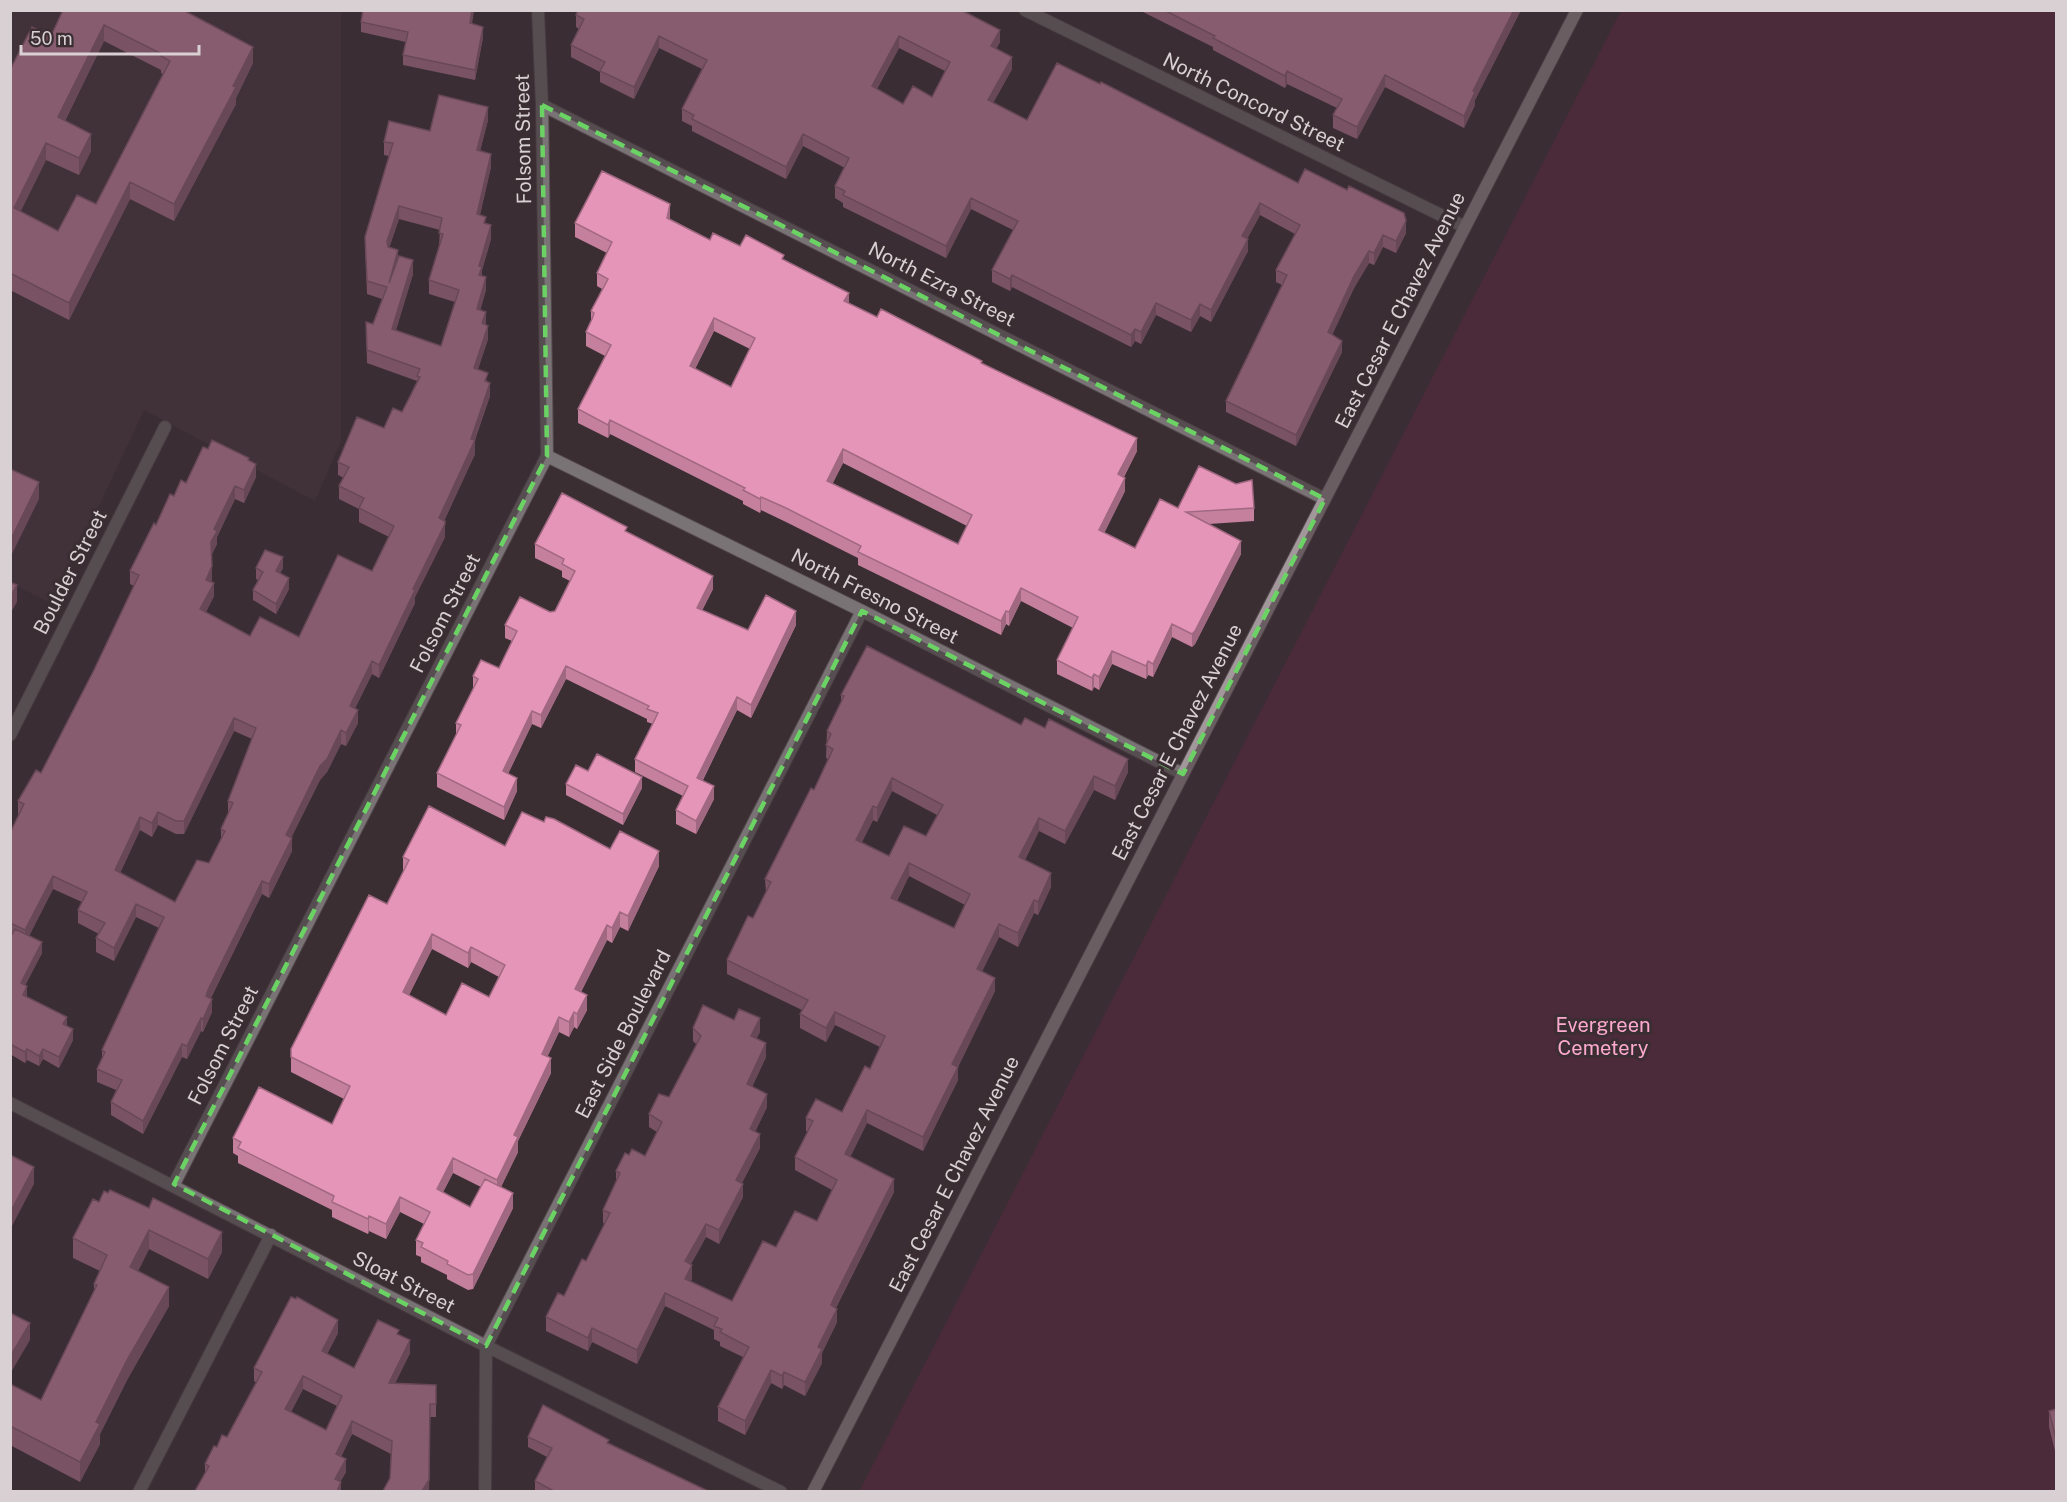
<svg xmlns="http://www.w3.org/2000/svg" width="2067" height="1502" font-family="'Public Sans',sans-serif">
<style>
.built{fill:#49373e}
.green{fill:#602742}
.lines{fill:none;stroke-linecap:round;stroke-linejoin:round}
.street-casing{stroke:#564b50;stroke-width:14}
.secondary-casing{stroke:#564b50;stroke-width:14}
.street{stroke:#797375;stroke-width:12}
.secondary{stroke:#a2979b;stroke-width:12}
.wall{fill:#c5809e;fill-rule:evenodd}
.shaded-wall{fill:#a06881}
.building{fill:#e595b8;stroke:#a06881;stroke-width:1.5;fill-rule:evenodd}
.marked{fill:none;stroke:#6bd363;stroke-width:4.5;stroke-dasharray:12 8;stroke-linejoin:round}
.labels{text-anchor:middle;dominant-baseline:central;stroke-width:6;stroke-linejoin:round;paint-order:stroke}
.street-label{font-size:20px;fill:#d8d0d3;stroke:#3a2e33}
.park-label{font-size:20px;fill:#fea9ce;stroke:#3a2e33}
</style>
<rect width="100%" height="100%" fill="#3a2e33"/>
<path class="built" d="M10 11H341V441L315 501 144 410 53 604 11 583Z"/>
<path class="green" d="M1621 11H2056V1491L859 1492Z"/>
<g class="lines">
<defs>
<path id="street" d="M1025 10 1465 227
M542 105 1325 499
M547 456 862 611 1183 774
M10 735 165 427
M10 1103 486 1346 781 1492
M174 1184 547 456 542 105 538 10
M139 1492 271 1235
M485 1492 486 1346 862 611"/>
<path id="secondary" d="M813 1492 1577 10"/>
</defs>
<use href="#street" class="street-casing"/>
<use href="#secondary" class="secondary-casing"/>
<use href="#street" class="street"/>
<use href="#secondary" class="secondary"/>
</g>
<path class="wall" d="M63 10 253 63 236 98V104L174 221 130 199 69 320 10 290V70L51 36ZM104 41 161 70V73L163 74 96 204 58 231 20 212 46 160 79 175 91 151 65 121Z
M363 10H474L472 23 483 37 475 80 403 65V55L406 42 361 32V22Z
M1139 10H1521L1475 100V105L1464 128 1385 87 1357 139 1333 128V115L1337 108 1287 84 1285 88 1213 50V47Z
M576 15 1000 42 996 49 1012 69 993 103 1027 120 1298 183 1406 233 1396 253 1383 247 1374 265 1369 263 1354 288 1332 335 1342 352 1296 446 1226 412V401L1282 285 1276 282V270L1295 234 1260 215 1247 239 1248 251 1211 322 1200 316 1191 332 1156 315 1141 344 1135 341 1131 347 1012 287 1010 291 992 282V270L1013 230 971 209 946 258 843 207V203L835 198V186L845 168 803 146 786 179 692 131V126L682 121V109L702 69 659 48 634 99 600 82V72L571 57V45L579 29 576 27ZM899 48 945 71 932 97 903 104 877 89Z
M488 120 480 151 491 167 480 215 486 224 491 239 482 270V275L486 290 480 310 486 325 488 339 478 369 488 382 490 396 475 440V454L444 521 445 537 415 597V603L379 678 372 674 355 708 358 723 346 746 341 744 327 772 320 780 291 838 292 851 269 898 262 894 211 998 212 1012 203 1032 201 1031 187 1059 182 1057 143 1134 111 1115V1102L116 1090 97 1082V1069L102 1059V1050L159 928 136 917 114 961 96 952V938L99 934 78 923V910L82 902 53 889 29 936 42 953 25 985 27 997 67 1027 73 1040 59 1068 43 1059 39 1066 27 1060 25 1063 10 1054V938L11 937 10 936V833L19 815 18 814V801L41 773 94 670 134 586 130 584V571L156 525 174 496 186 483 249 461 256 477 244 503 235 499 217 537V544L212 554V579L211 582 214 596 206 612 250 636 299 637 372 571 389 537 359 522V509L339 499V486L344 478 338 475V462L384 428 402 412 417 381 367 363 366 322 373 324 382 299 367 294 365 237 389 156 384 155V142L430 131ZM399 219 440 230 439 246 429 280V294L455 302 441 346 396 330 413 274 398 259 389 248ZM234 731 252 739 228 801V813L221 829V839L209 863 175 902 120 873 140 830 152 837 158 825 176 834H184Z
M670 218V219L710 240 740 246 784 260 849 303 877 317 982 364 1137 451 1124 477 1125 491 1104 533 1135 548 1178 508H1254V521L1209 524 1241 554 1195 644 1192 647 1172 637 1153 677 1148 675 1146 679 1112 664 1099 690 1094 687 1092 691 1057 674V660L1073 628 1021 601 1009 626 1006 624 1001 635 858 565V558L786 522 761 510 760 513 743 504V501L610 434 608 438 578 423V409L605 356 586 346V332L591 322V311L602 289 597 286V273L607 253 575 237V223ZM714 331 750 349 731 387 695 369ZM843 463 967 526 958 544 832 484Z
M627 532 713 589 702 610 748 630 796 625 751 718 737 710 703 780 714 799 696 834 676 824V810L683 796 635 772V759L653 724 647 722V719L566 679 541 728 532 724 508 774 517 791 504 820 437 787V773L456 735V723L473 689V676L499 668 512 641 505 638V625L555 611 570 581 562 577V571L535 558V544Z
M256 568H283L280 573 289 589 276 614 253 600V590L258 580 256 579Z
M841 695 1021 725 1128 772 1115 800 1094 790 1065 844 1039 831 1025 860 1051 887 1038 915 1034 913 1018 947 999 937 982 971 995 991 958 1067V1080L923 1151 867 1123 850 1157 894 1192 836 1308 837 1322 822 1353V1363L805 1396 784 1385 782 1389 771 1383 745 1435 718 1421V1407L743 1357 720 1346V1342L714 1339V1330L665 1306 637 1364 592 1342 588 1351 546 1331V1317L564 1296 586 1261 605 1224 603 1223V1210L616 1181V1171L629 1155 645 1156 657 1132 649 1127V1114L669 1097 697 1045 693 1041V1028L760 1032 756 1039 766 1057 752 1087 767 1107 755 1132 760 1148 742 1183 743 1197 719 1244 706 1237 691 1264 692 1278 691 1281 732 1301 776 1247 817 1221 832 1190 795 1170V1157L808 1132 806 1131V1118L842 1112 870 1069 880 1047 835 1025 826 1042 800 1028V1014L802 1010 727 974V960L753 918 766 892 765 879 814 790 828 759 826 758 827 731 841 702ZM892 791 937 815 926 836 889 856 862 842 873 820 877 822ZM909 876 965 905 954 928 897 901Z
M588 771 642 788 623 825 566 795V784Z
M505 846 610 849 659 866 628 931 620 927 612 943 607 940 581 992 587 1010 577 1029 574 1027 569 1037 559 1032 547 1056 551 1073 518 1141V1152L501 1187 513 1208 473 1289 468 1290 447 1279V1275L421 1262V1257L416 1255V1240L424 1224 400 1212 386 1239 369 1231 368 1234 332 1217V1210L238 1163V1156L233 1153V1138L332 1124 344 1099 291 1072V1049L387 904 403 872V857ZM432 949 468 968 471 962 499 977 489 997 446 1015 409 995ZM453 1173 481 1187 470 1207 443 1192Z
M99 1202 222 1252 208 1279 149 1249 138 1271 169 1306 127 1380 100 1434V1444L80 1482 10 1445V1384L41 1400 94 1291V1284L100 1271 73 1258V1238Z
M338 1333 327 1354 354 1368 399 1334 410 1353 395 1383 436 1385V1417H430L429 1491H383L390 1478 391 1454 352 1434 341 1457 346 1472 340 1482 341 1491 205 1473V1464L217 1447 227 1437 256 1382 254 1381V1368ZM303 1389 337 1406 326 1430 291 1412Z
M2056 1409V1455L2049 1427V1411Z
M528 1437 609 1443 708 1491H535V1481L547 1457 528 1447Z"/>
<path class="shaded-wall" d="M472 10H474L470 33V23Z
M1514 10H1521L1475 100V105L1464 128V116L1473 91Z
M104 25V41L58 134V117Z
M483 27V37L475 80V70Z
M1000 30V42L991 58V46Z
M659 36V48L634 99V87Z
M899 36V48L872 98V86Z
M253 47V63L236 98V104L174 221V204Z
M1012 57V69L988 112V100Z
M1287 71V84L1285 88V76Z
M1385 75V87L1357 139V127Z
M488 107V120L477 163V150Z
M91 134V151L79 175V158Z
M803 134V146L786 179V167Z
M46 143V160L14 225V208Z
M491 154V167L477 227V214Z
M130 182V199L69 320V303Z
M971 198V209L946 258V246Z
M1260 203V215L1242 248V236Z
M670 204V218L667 231V218Z
M399 206V219L387 254V241Z
M1406 221V233L1396 253V241Z
M491 225V239L482 270V280L479 288V266Z
M1383 235V247L1374 265V253Z
M1248 239V251L1211 322V310Z
M398 250V263L389 283Z
M1369 251V263L1354 288 1328 344V332L1354 276Z
M413 260V274L392 342V329Z
M1012 275V287L1010 291V279Z
M486 277V290L477 322V309Z
M849 293V306L844 301Z
M1156 303V315L1141 344V332Z
M1200 304V316L1191 332V320Z
M486 312V325L482 323Z
M714 318V331L690 379V366Z
M488 326V339L474 381V368Z
M1135 329V341L1131 347V335Z
M1342 341V352L1296 446V435Z
M490 383V396L473 444 475 440V454L439 532V518L471 439Z
M610 420V434L608 438V425Z
M1137 438V451L1118 487V474Z
M843 449V463L827 495V481Z
M256 464V477L244 503V490Z
M1125 478V491L1099 544V530Z
M39 482V499L10 558V541Z
M235 486V499L217 537V544L211 555V542L214 529Z
M761 497V510L760 513V499Z
M445 524V537L415 597V603L379 678V665L413 589Z
M1241 541V554L1195 644 1192 647V634Z
M283 557V568L276 581V571Z
M212 566V579L206 593V580Z
M713 576V589L697 621V608Z
M289 578V589L276 614V604Z
M214 583V596L200 623V609Z
M17 585V602L10 614V597Z
M1021 588V601L1009 626V612Z
M796 611V625L751 718V705Z
M1006 611V624L1001 635V621Z
M1172 624V637L1153 677V664Z
M1112 651V664L1099 690V677Z
M372 661V674L350 719V706Z
M1148 661V675L1146 679V666Z
M566 666V679L541 728V715Z
M1094 674V687L1092 691V678Z
M737 697V710L697 791V778Z
M358 710V723L346 746V733Z
M532 711V724L503 784V771Z
M234 718V731L184 834V821Z
M341 730V744L327 772 320 780 286 848V835L320 766Z
M1128 759V772L1115 800V786Z
M1094 776V790L1065 844V831Z
M642 777V788L623 825V814Z
M517 778V791L504 820V807Z
M892 778V791L877 822V808Z
M714 786V799L696 834V821Z
M873 806V820L856 853V840Z
M158 812V825L152 837V823Z
M140 817V830L115 884V870Z
M1039 818V831L1019 871V857Z
M292 838V851L269 898V884Z
M659 851V866L628 931V916Z
M909 863V876L891 911V898Z
M1051 873V887L1038 915V902Z
M53 876V889L25 944V930Z
M262 881V894L208 1003 206 996 208 990Z
M1034 900V913L1018 947V933Z
M136 904V917L114 961V948Z
M620 912V927L612 943V928Z
M999 924V937L977 982V969Z
M607 925V940L575 1004V989Z
M432 934V949L403 1007V992Z
M42 942V953L21 994V983Z
M471 947V962L468 968V953Z
M995 978V991L958 1067V1080L923 1151V1137L952 1064Z
M27 986V997L23 995Z
M587 995V1010L577 1029V1014Z
M212 999V1012L203 1032V1019Z
M574 1012V1027L569 1037V1022Z
M835 1012V1025L826 1042V1028Z
M67 1017V1028L63 1024Z
M559 1017V1032L542 1069V1054Z
M201 1018V1031L187 1059V1046Z
M760 1018V1032L751 1050V1036Z
M73 1029V1040L59 1068V1057Z
M766 1043V1057L747 1098V1084Z
M182 1044V1057L143 1134V1121Z
M27 1049V1060L25 1063V1052Z
M43 1049V1059L39 1066V1056Z
M551 1058V1073L518 1141V1152L497 1195V1180L514 1135Z
M767 1094V1107L750 1142V1129Z
M867 1110V1123L845 1168V1154Z
M760 1134V1148L736 1194V1180Z
M453 1158V1173L437 1204V1189Z
M34 1167V1184L12 1226 10 1228V1211Z
M894 1179V1192L834 1311 831 1305 834 1298Z
M743 1184V1197L719 1244V1230Z
M513 1193V1208L473 1289V1274Z
M400 1197V1212L386 1239V1224Z
M369 1216V1231L368 1234V1219Z
M706 1224V1237L685 1275V1261Z
M149 1230V1249L130 1287V1267Z
M222 1232V1252L208 1279V1259Z
M692 1265V1278L685 1292V1279Z
M169 1287V1306L127 1380 100 1434V1444L80 1482V1462L96 1422 127 1360Z
M665 1293V1306L637 1364V1350Z
M837 1309V1322L822 1353V1363L805 1396V1382L818 1347Z
M338 1320V1333L322 1364V1351Z
M30 1323V1340L10 1374V1357Z
M592 1328V1342L588 1351V1338Z
M410 1340V1353L389 1396V1383Z
M771 1370V1383L745 1435V1421Z
M784 1372V1385L782 1389V1376Z
M303 1376V1389L285 1422V1409Z
M430 1404 429 1491H422Z
M352 1421V1434L336 1467V1454Z
M346 1459V1472L335 1491V1479Z
M341 1482V1491H337Z"/>
<path class="building" d="M63 10H183L253 47 233 86 236 87 174 204 130 182 69 303 10 273V70L32 27 51 36ZM104 25 162 54 161 56 170 61 96 204 77 195 58 231 14 208 46 143 79 158 91 134 58 117Z
M363 10H472L470 23 483 27 475 70 403 55 408 32 361 22Z
M578 10H961L1000 30 991 46 1012 57 988 100 1027 120 1057 63 1100 84 1101 82 1298 183 1305 169 1347 190 1349 186 1404 213 1406 221 1396 241 1383 235 1374 253 1369 251 1354 276 1328 332 1342 341 1296 435 1226 401 1287 275 1276 270 1300 225 1260 203 1242 236 1248 239 1211 310 1200 304 1191 320 1156 303 1141 332 1135 329 1131 335 1012 275 1010 279 992 270 1018 221 971 198 946 246 843 195 845 191 835 186 849 158 803 134 786 167 692 119 694 115 682 109 707 60 659 36 634 87 600 71 605 62 571 45 584 19 576 15ZM899 36 950 62 932 97 913 86 903 104 872 86Z
M1164 10H1514L1473 91 1475 92 1464 116 1385 75 1357 127 1333 115 1342 99 1287 71 1285 76 1213 38 1215 36Z
M439 95 488 107 477 150 491 154 477 214 486 217 484 223 491 225 479 266 482 267 479 275 486 277 477 309 486 312 482 323 488 326 474 368 488 373 485 381 490 383 471 439 475 440 439 518 445 521V524L413 589 415 590 379 665 372 661 350 706 358 710 346 733 341 730 327 759 320 766 286 835 292 838 269 884 262 881 208 990 206 996 212 999 203 1019 201 1018 187 1046 182 1044 143 1121 111 1102 122 1080 97 1069 105 1052 102 1050 164 917 136 904 114 948 96 938 105 923 78 910 87 892 53 876 25 930 10 923V833L24 804 18 801 36 770 41 773 94 670 139 575 130 571 154 523 156 525 170 494 174 496 181 480 186 483 203 447 208 449 212 440 249 458 248 460 256 464 244 490 235 486 214 529 217 531 211 542 212 566 206 580 214 583 200 609 250 636 260 617 299 637 338 555 372 571 394 526 359 508 364 498 339 486 349 467 338 462 357 417 384 428 393 408 402 412 420 377 417 376 420 369 367 350 366 322 373 324 387 287 367 281 365 237 393 143 384 142 389 121 430 131ZM399 206 442 218 439 233 443 234 429 280 459 290 441 346 392 329 413 260 399 256 389 283 398 250 388 247 387 241ZM234 718 256 728 228 801 233 803 221 829 225 831 209 863 197 860 175 902 115 870 140 817 152 823 158 812 176 821H184Z
M602 171 670 204 667 218 710 240 713 233 740 246 746 235 784 255 782 259 849 293 844 301 877 317 881 309 982 361 981 363 1137 438 1118 474 1125 478 1099 530 1135 548 1160 499 1178 508 1199 466 1236 484 1252 480 1254 508 1186 512 1241 541 1195 631 1192 634 1172 624 1153 664 1148 661 1146 666 1112 651 1099 677 1094 674 1092 678 1057 660 1078 617 1021 588 1009 612 1006 611 1001 621 858 552 861 546 786 508 761 497 760 499 743 490 745 488 610 420 608 425 578 409 611 345 586 332 592 319 594 313 591 311 608 279 597 273 612 242 575 223ZM714 318 755 338 731 387 690 366ZM843 449 972 515 958 544 827 481Z
M10 469 39 482 10 541Z
M562 493 627 527 625 531 713 576 697 608 748 630 766 595 796 611 751 705 737 697 697 778 714 786 696 821 676 810 688 786 635 759 658 713 647 709 649 706 566 666 541 715 532 711 503 771 517 778 504 807 437 773 461 725 456 723 478 679 473 676 481 660 499 668 517 631 505 625 520 597 550 612 555 611 575 571 562 564 564 559 535 544Z
M265 550 283 557 276 571 289 578 276 604 253 590 263 572 256 568Z
M10 582 17 585 10 597Z
M867 646 1021 725 1025 718 1045 728 1049 719 1128 759 1115 786 1094 776 1065 831 1039 818 1019 857 1051 873 1038 902 1034 900 1018 933 999 924 977 969 995 978 952 1064 958 1067 923 1137 867 1110 845 1154 894 1179 834 1298 831 1305 837 1309 818 1347 822 1349 805 1382 784 1372 782 1376 771 1370 745 1421 718 1407 749 1347 720 1332 722 1329 714 1326 718 1318 665 1293 637 1350 592 1328 588 1338 546 1317 558 1293 564 1296 582 1259 586 1261 610 1213 603 1210 620 1173 616 1171 625 1153 629 1155 632 1149 645 1156 662 1122 649 1114 659 1094 669 1097 701 1036 693 1028 703 1005 734 1020 739 1009 760 1018 751 1036 766 1043 747 1084 767 1094 750 1129 760 1134 736 1180 743 1184 719 1230 706 1224 685 1261 692 1265 685 1279 732 1301 763 1241 776 1247 795 1211 817 1221 837 1180 795 1157 813 1121 806 1118 816 1099 842 1112 865 1066 870 1069 885 1036 835 1012 826 1028 800 1014 808 1000 727 960 748 916 753 918 771 882 765 879 811 788 814 790 833 749 826 745 831 734 827 731 844 696 841 695ZM892 778 943 805 926 836 904 826 889 856 856 840 873 806 877 808ZM909 863 970 894 954 928 891 898Z
M597 754 642 777 623 814 566 784 576 765 588 771Z
M429 806 505 846 522 812 544 822 546 817 554 819 610 849 620 831 659 851 628 916 620 912 612 928 607 925 575 989 587 995 577 1014 574 1012 569 1022 559 1017 542 1054 551 1058 514 1135 518 1137 497 1180 453 1158 437 1189 470 1207 485 1179 513 1193 473 1274 468 1275 447 1264 448 1261 421 1247 423 1243 416 1240 430 1212 400 1197 386 1224 369 1216 368 1219 332 1202 334 1196 238 1148 241 1142 233 1138 259 1087 332 1124 350 1086 291 1057V1049L369 895 387 904 409 860 403 857ZM432 934 468 953 471 947 505 965 489 997 462 983 446 1015 403 992Z
M15 929 42 942 21 983 27 986 23 995 67 1017 63 1024 73 1029 59 1057 43 1049 39 1056 27 1049 25 1052 10 1044V938Z
M10 1155 34 1167 12 1209 10 1211Z
M110 1190 149 1208 153 1198 222 1232 208 1259 149 1230 130 1267 169 1287 127 1360 96 1422 100 1424 80 1462 10 1426V1384L41 1400 97 1285 94 1284 107 1255 73 1238 93 1199 99 1202 104 1191 108 1193Z
M291 1297 296 1299 297 1297 338 1320 322 1351 354 1368 378 1320 399 1330 397 1334 410 1340 389 1383 436 1385V1404H430L429 1480 422 1491H383L390 1478 392 1441 352 1421 336 1454 346 1459 335 1479 341 1482 337 1491H195L209 1466 205 1464 214 1446 217 1447 222 1435 227 1437 262 1372 254 1368ZM303 1376 342 1396 326 1430 285 1409Z
M10 1313 30 1323 10 1357Z
M543 1405 609 1440 607 1443 708 1491H551L552 1490 535 1481 552 1448 528 1437Z
M2056 1409V1439L2049 1411Z"/>
<path d="M0 0H2067V1502H0ZM542 105 1325 499 1183 774 862 611 486 1346 174 1184 547 456Z" fill="#3a2e33" fill-opacity=".55" fill-rule="evenodd"/>
<path class="marked" d="M542 105 1325 499 1183 774 862 611 486 1346 174 1184 547 456Z"/>
<g class="labels">
<g class="street-label">
<text transform="translate(1254 102) rotate(26)">North Concord Street</text>
<text transform="translate(523 139) rotate(-91)">Folsom Street</text>
<text transform="translate(942 284) rotate(27)">North Ezra Street</text>
<text transform="translate(1400 310) rotate(-63)">East Cesar E Chavez Avenue</text>
<text transform="translate(70 572) rotate(-63)">Boulder Street</text>
<text transform="translate(875 596) rotate(27)">North Fresno Street</text>
<text transform="translate(445 613) rotate(-63)">Folsom Street</text>
<text transform="translate(1177 742) rotate(-63)">East Cesar E Chavez Avenue</text>
<text transform="translate(623 1034) rotate(-63)">East Side Boulevard</text>
<text transform="translate(223 1045) rotate(-63)">Folsom Street</text>
<text transform="translate(954 1174) rotate(-63)">East Cesar E Chavez Avenue</text>
<text transform="translate(404 1282) rotate(27)">Sloat Street</text>
</g>
<g class="park-label">
<text x="1603" y="1025">Evergreen<tspan x="1603" dy="23">Cemetery</tspan></text>
</g>
</g>
<rect width="2067" height="1502" fill="none" stroke="#d8d0d3" stroke-width="24"/>
<path d="M21 45v9h178v-9" fill="none" stroke="#d8d0d3" stroke-width="3"/>
<text x="30" y="45" font-size="18" fill="#d8d0d3" stroke="#3a2e33" stroke-width="4.5" paint-order="stroke">50 m</text>
</svg>
